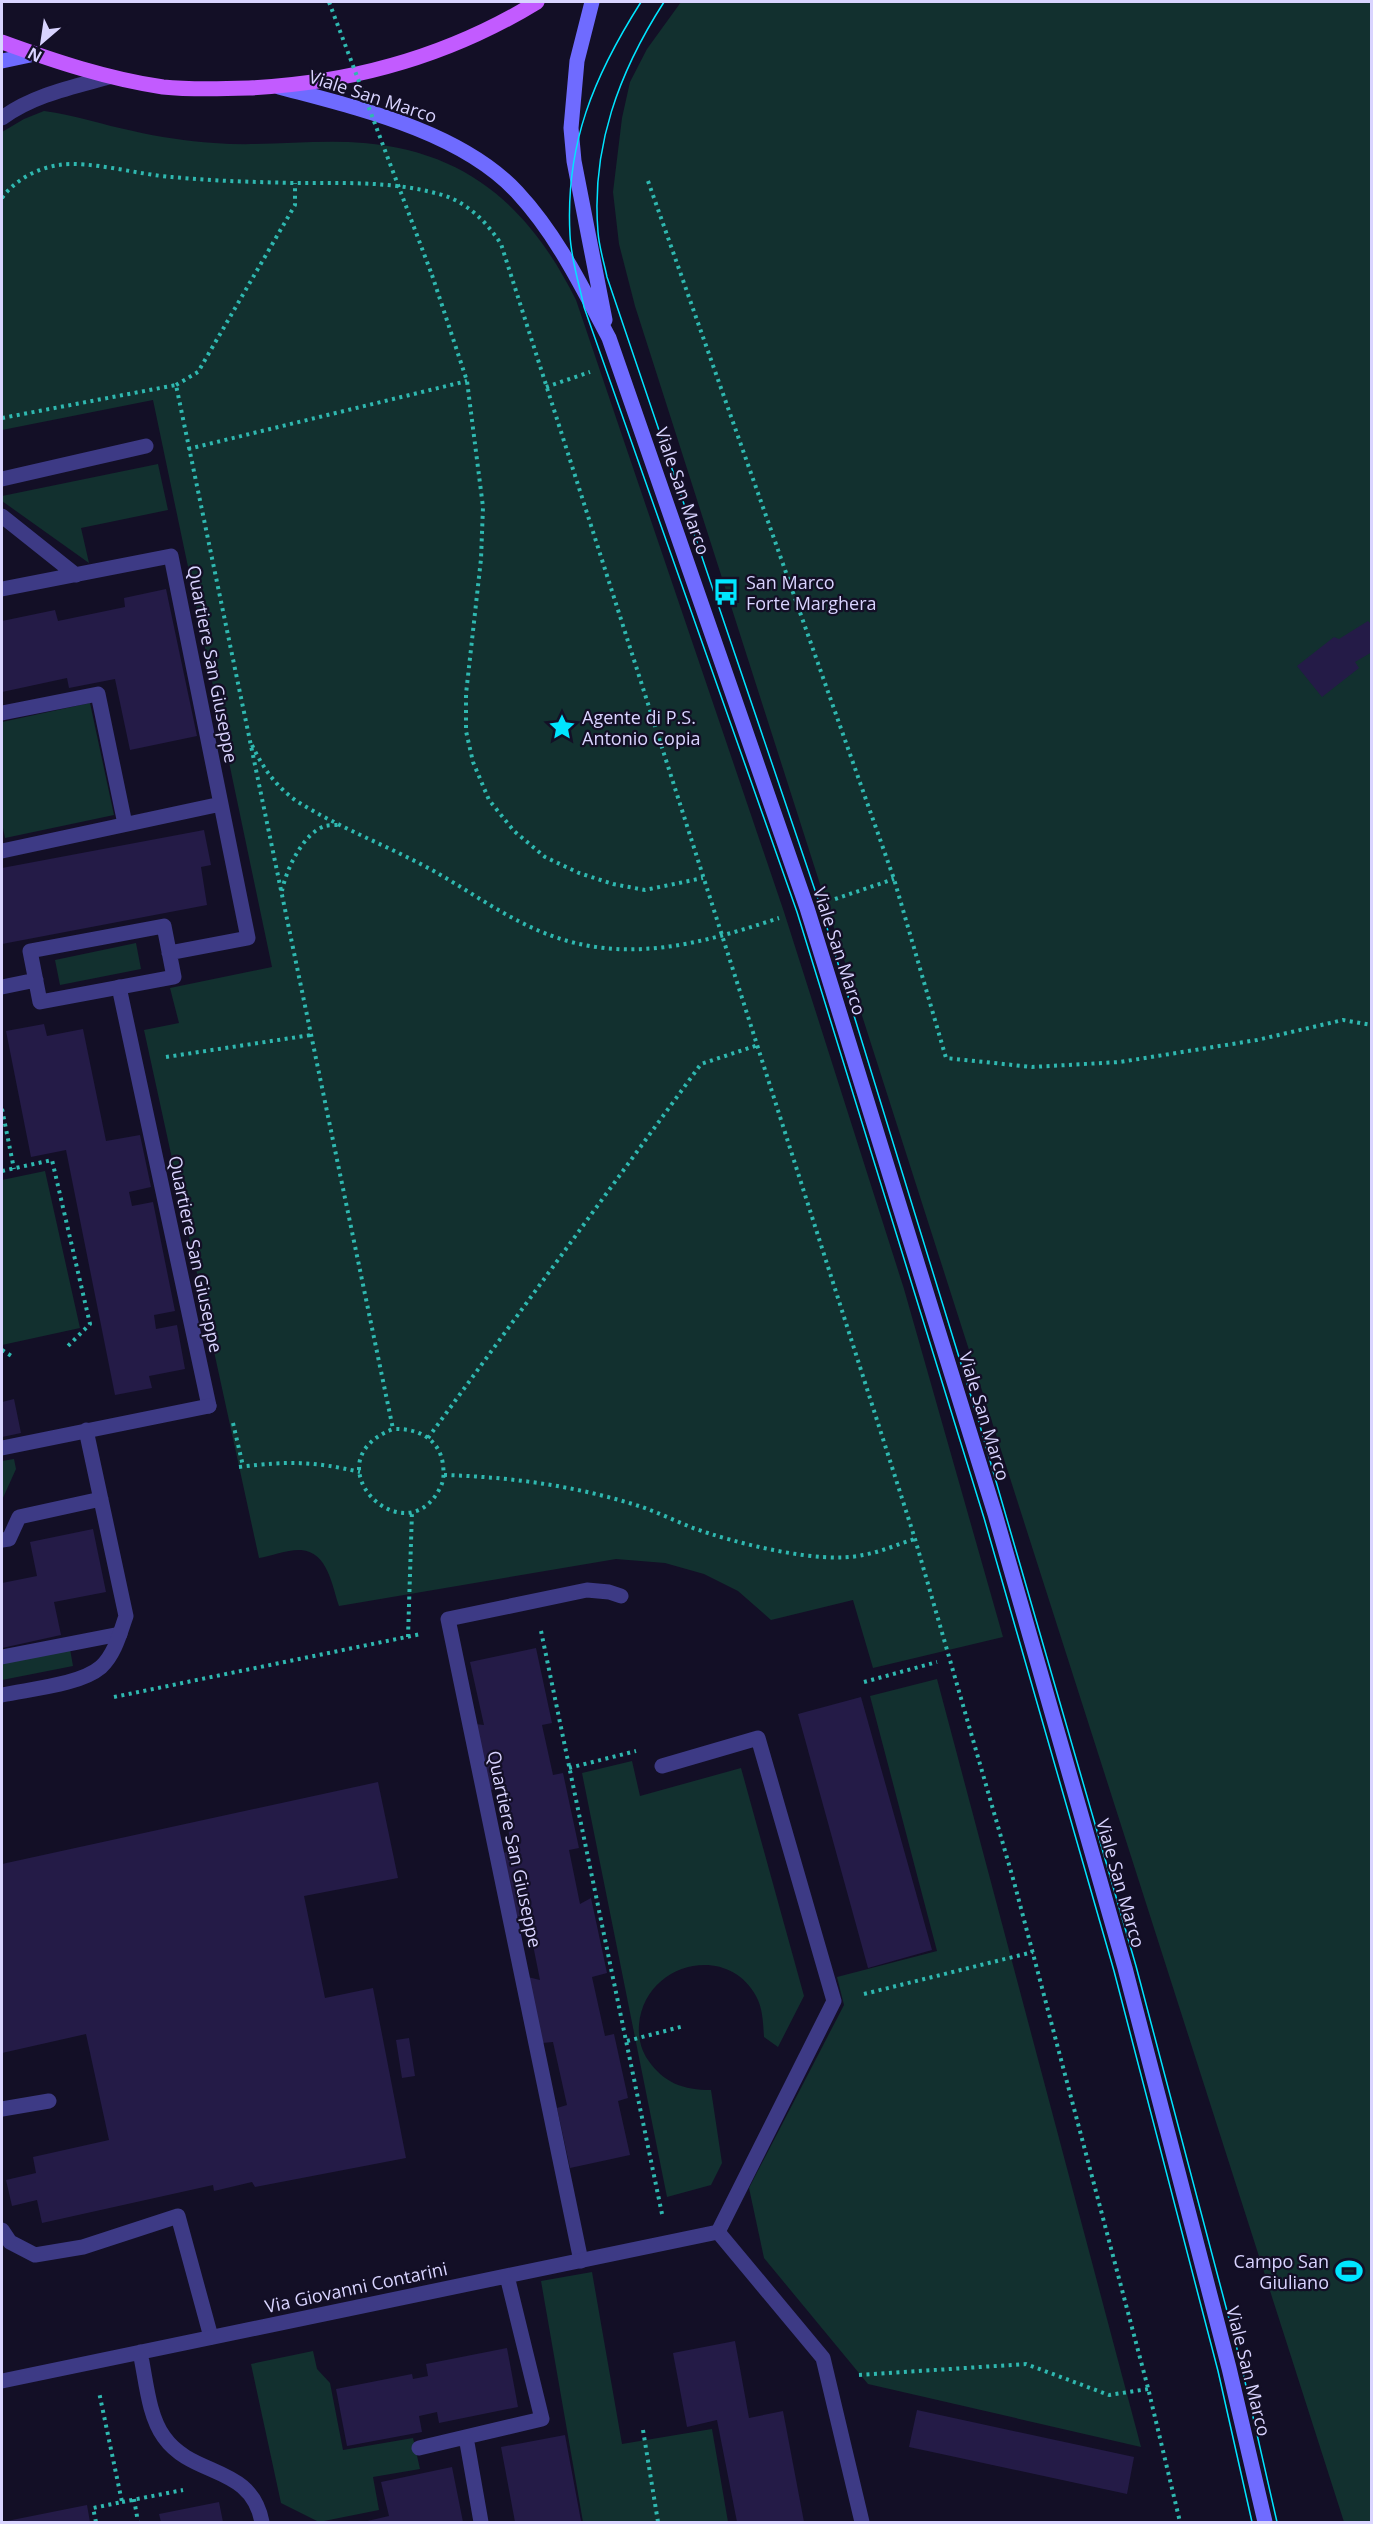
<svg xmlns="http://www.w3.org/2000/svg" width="1373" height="2524" font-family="'Open Sans',sans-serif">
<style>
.green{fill:#12302f}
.building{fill:#241b47}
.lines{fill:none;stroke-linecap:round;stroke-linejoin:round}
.path{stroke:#2fb8b0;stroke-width:4;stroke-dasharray:3 4.5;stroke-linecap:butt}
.lane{stroke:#3d3a85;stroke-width:15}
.street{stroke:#3d3a85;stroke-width:15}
.secondary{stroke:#6f6bff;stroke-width:15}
.primary{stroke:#c25bff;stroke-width:15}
.tram{stroke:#00e5ff;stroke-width:1.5}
.path-bridge{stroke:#2fb8b0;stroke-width:4;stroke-dasharray:3 4.5;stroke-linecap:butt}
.labels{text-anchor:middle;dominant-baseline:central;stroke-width:4.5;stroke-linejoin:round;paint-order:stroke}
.street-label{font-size:18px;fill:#d9d4ff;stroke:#130f26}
.poi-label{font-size:18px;fill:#d9d4ff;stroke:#130f26;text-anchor:start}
</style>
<rect width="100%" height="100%" fill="#130f26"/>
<path class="green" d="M681 2H1371V2522H1344L635 306 619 244 613 192 622 118 630 82 647 49Z
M44 111C75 115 103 125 133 131 159 137 187 141 214 143 264 147 314 139 364 143 470 152 531 210 576 300L784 912 904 1289 1003 1637 873 1668 853 1600 771 1620 738 1591 704 1574 665 1563 616 1559 339 1606C332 1586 328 1552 301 1550 289 1549 271 1556 259 1558L144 1030 179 1023 170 988 272 967 153 400 2 430V132L24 119Z
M158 464 168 510 81 528 89 563 2 501V496Z
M90 703 114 815 5 838 2 823V722Z
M136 943 141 969 60 985 55 960Z
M45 1171 80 1328 2 1345V1180Z
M14 1459 16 1469 2 1500V1461Z
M70 1649 73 1666 2 1680V1664Z
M937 1679 1141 2447 868 2384 764 2258 749 2188 844 2005 837 1977 937 1951 870 1696Z
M632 1761 640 1796 741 1768 804 1996 778 2047 764 2037C763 2022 763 2009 756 1996 727 1942 644 1963 639 2025 638 2037 641 2050 648 2060 664 2083 683 2090 711 2090L722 2163 711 2185 667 2197 582 1773Z
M592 2272 622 2444 712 2429 728 2522H583L541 2281Z
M313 2351 317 2369 330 2383 343 2450 413 2438 420 2469 373 2477 379 2510 319 2522 281 2503 251 2364Z"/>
<path class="building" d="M166 589 197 736 130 750 115 679 69 688 67 678 2 692V621L55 610 58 621 125 607 124 598Z
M1368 621 1372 625V652L1355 662 1359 668 1322 697 1297 666 1334 637 1339 639Z
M204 830 211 865 201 867 207 905 2 944V868Z
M44 1024 47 1036 83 1029 106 1141 140 1135 151 1187 129 1192 132 1206 153 1202 175 1311 154 1315 156 1329 177 1325 185 1369 149 1376 152 1388 115 1395 66 1150 31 1157 6 1031Z
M14 1399 21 1433 2 1437V1402Z
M93 1529 106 1592 54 1602 61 1635 2 1648V1583L37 1576 30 1542Z
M536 1648 552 1723 542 1725 553 1775 563 1773 579 1848 569 1850 580 1904 591 1898 607 1973 592 1977 605 2036 614 2034 628 2098 618 2101 630 2155 570 2168 557 2108 567 2105 553 2042 542 2043 528 1977 540 1980 527 1915 514 1917 502 1853 512 1851 501 1788 488 1791 475 1724 484 1725 470 1662Z
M861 1697 932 1950 868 1968 798 1714Z
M378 1782 398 1878 304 1896 325 1998 373 1988 406 2158 255 2187 252 2182 214 2191 213 2185 42 2223 37 2200 12 2206 6 2180 36 2173 33 2157 109 2140 86 2034 2 2053V1864Z
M409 2038 415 2076 402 2078 396 2040Z
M735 2341 749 2418 783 2411 804 2522H737L717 2420 687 2427 673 2353Z
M507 2348 518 2407 439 2423 437 2412 419 2416 422 2432 347 2446 336 2389 412 2374 413 2379 428 2376 426 2364Z
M917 2410 1134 2457 1127 2494 909 2447Z
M565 2435 581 2521 515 2522 501 2447Z
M452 2467 463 2522H363L389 2516 381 2482Z
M219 2502 223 2522H161L159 2514Z
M87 2505 90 2522H7V2521Z"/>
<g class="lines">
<path class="path" d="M648 181 894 879 946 1058 1032 1067 1120 1062 1257 1040 1343 1020 1372 1025
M2 198C15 180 37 168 59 165 88 160 140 175 172 177 213 181 253 182 294 183 342 183 392 181 439 194 466 201 486 221 501 244L915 1539 1014 1882 1148 2388 1180 2522
M432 275 467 381 483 507 481 559 466 694V731L473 762 489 800 514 831 545 857 579 873 613 884 645 890 703 878
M176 385 198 372 295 205V183
M546 387 590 372
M2 418 176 385 393 1429C308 1462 405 1558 440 1488 444 1481 444 1473 443 1465 440 1439 418 1428 393 1429
M188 449 467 381
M252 745C263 768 276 787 298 802 340 828 388 846 432 870 466 889 499 913 535 929 618 967 698 945 779 918
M282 891C286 870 303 833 325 826 329 825 335 825 339 825
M835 899 894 879
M166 1057 311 1035
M2 1109 14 1169
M2 1171 52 1160 90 1324 68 1346
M2 1350 13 1357
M233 1423 243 1466
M428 1438 701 1064 758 1045
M239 1467C288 1461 312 1461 360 1472
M444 1475C511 1477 578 1486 642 1507 659 1513 676 1521 693 1528 735 1543 820 1565 863 1555 881 1552 898 1544 915 1539
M541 1631 662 2214
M408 1637 412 1511
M864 1682 937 1662
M114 1697 421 1634
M569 1768 636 1751
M864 1994 1033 1952
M627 2041 684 2026
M859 2375 1026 2364 1109 2395 1148 2389
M643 2430 658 2522
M134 2499 138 2522
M122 2502 183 2490
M96 2522 93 2508 122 2502 99 2392"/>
<path class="lane" d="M119 987 209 1406
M2 1657 120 1634
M2 2109 49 2101
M2 2230 10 2242 35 2255 83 2247 178 2216 211 2337
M581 2261 448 1619 587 1590 609 1592 621 1596"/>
<path class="street" d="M2 118C33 95 73 87 109 77
M2 479 146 446
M2 516 76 575
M2 589 171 556 248 938 169 953
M2 713 98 694 125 824
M2 851 221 804
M164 926 174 977 40 1002 30 951Z
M2 987 36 980
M2 1448 209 1406
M2 1540 9 1539 19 1517 101 1499
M2 1695C29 1689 80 1685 101 1667 115 1654 120 1633 126 1616L86 1430
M662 1766 758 1738 834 2001 718 2232
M718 2232 823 2358 862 2522
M140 2352C146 2379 148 2415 164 2437 193 2478 251 2464 262 2522
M2 2381 718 2232
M466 2437 481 2522
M419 2448 542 2419 507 2276"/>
<path class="secondary" d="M592 2 577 61 571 128 574 161 605 320
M2 61 35 54
M279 87C357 108 460 131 517 192 557 235 582 287 609 338L807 908 995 1514 1125 1968 1229 2368 1265 2522"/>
<path class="primary" d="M2 42C54 61 108 79 163 87 191 90 221 89 249 88 353 83 449 56 537 2"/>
<path class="tram" d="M641 2C594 76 565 144 570 235 571 259 579 283 584 307L797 912 984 1518 1114 1971 1218 2371 1252 2522
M664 2C619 72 591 147 598 232 599 247 604 262 607 277L820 905 978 1419 1136 1966 1241 2364 1277 2522"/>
<path class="path-bridge" d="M329 2 432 275"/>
</g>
<defs>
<symbol id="bus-bare" viewBox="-9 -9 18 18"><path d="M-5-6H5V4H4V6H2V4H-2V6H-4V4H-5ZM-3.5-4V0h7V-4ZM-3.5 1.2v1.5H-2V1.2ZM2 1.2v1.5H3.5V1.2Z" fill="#00e5ff" stroke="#130f26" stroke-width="2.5" paint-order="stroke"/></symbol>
<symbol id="sight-bare" viewBox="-9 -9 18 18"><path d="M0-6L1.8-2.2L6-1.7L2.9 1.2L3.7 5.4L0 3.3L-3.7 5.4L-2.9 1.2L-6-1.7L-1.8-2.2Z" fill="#00e5ff" stroke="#130f26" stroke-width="2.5" paint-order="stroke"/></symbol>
<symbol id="stadium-bare" viewBox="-9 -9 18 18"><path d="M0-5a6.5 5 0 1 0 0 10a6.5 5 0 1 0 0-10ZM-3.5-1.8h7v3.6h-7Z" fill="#00e5ff" stroke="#130f26" stroke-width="2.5" paint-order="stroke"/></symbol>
</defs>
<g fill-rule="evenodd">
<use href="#bus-bare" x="707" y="573" width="38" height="38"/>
<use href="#sight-bare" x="543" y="708" width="38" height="38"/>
<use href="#stadium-bare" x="1330" y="2252" width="38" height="38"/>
</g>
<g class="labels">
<g class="street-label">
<text transform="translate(373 96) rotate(18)">Viale San Marco</text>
<text transform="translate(683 491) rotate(71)">Viale San Marco</text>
<text transform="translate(213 664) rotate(79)">Quartiere San Giuseppe</text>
<text transform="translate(840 951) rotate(72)">Viale San Marco</text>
<text transform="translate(196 1254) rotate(78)">Quartiere San Giuseppe</text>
<text transform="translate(985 1416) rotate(73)">Viale San Marco</text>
<text transform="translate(515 1849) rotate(78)">Quartiere San Giuseppe</text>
<text transform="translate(1121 1883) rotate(74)">Viale San Marco</text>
<text transform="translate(356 2287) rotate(-12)">Via Giovanni Contarini</text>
<text transform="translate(1249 2371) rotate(76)">Viale San Marco</text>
</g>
<g class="poi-label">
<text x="746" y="582">San Marco<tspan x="746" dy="21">Forte Marghera</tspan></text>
<text x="582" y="717">Agente di P.S.<tspan x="582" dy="21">Antonio Copia</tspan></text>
<text x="1329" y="2261" text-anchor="end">Campo San<tspan x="1329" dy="21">Giuliano</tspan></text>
</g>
</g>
<rect width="1373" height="2524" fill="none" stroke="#d9d4ff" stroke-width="6"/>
<g transform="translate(42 42) rotate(209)" stroke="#130f26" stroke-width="4.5" paint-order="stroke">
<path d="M0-4.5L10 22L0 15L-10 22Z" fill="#d9d4ff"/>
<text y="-9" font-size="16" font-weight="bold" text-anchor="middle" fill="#d9d4ff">N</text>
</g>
</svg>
